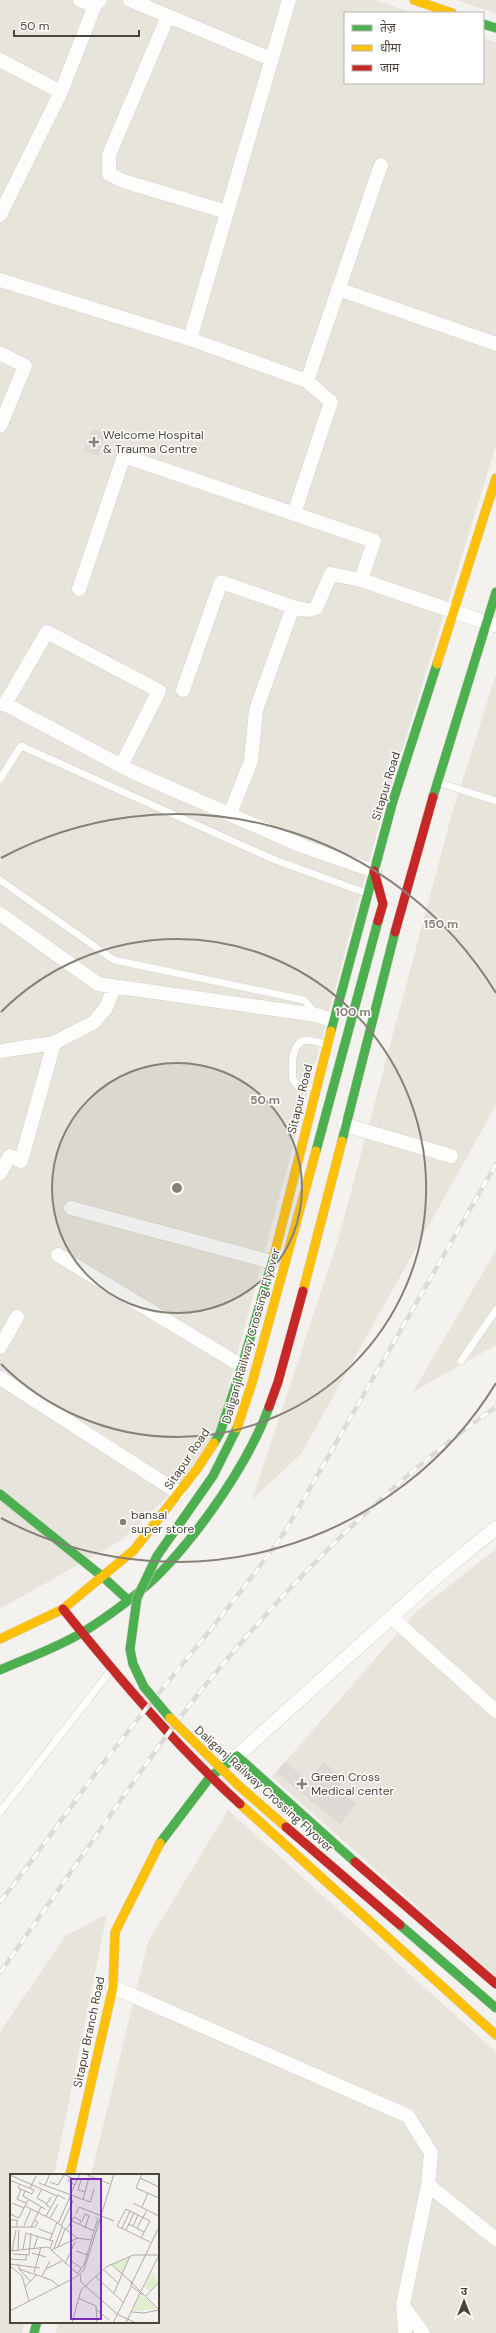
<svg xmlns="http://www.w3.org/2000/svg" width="496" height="2333" font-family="'DM Sans','Noto Sans Devanagari',sans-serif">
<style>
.residential{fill:#e7e4dc}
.building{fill:#dedbd6;stroke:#dcd9d4}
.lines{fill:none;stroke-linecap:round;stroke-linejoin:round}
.lane-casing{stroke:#d2d0cb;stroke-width:8}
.street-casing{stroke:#d2d0cb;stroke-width:15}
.fast-casing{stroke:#d3cfc5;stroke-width:10}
.slow-casing{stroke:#d3cfc5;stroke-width:10}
.jam-casing{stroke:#d3cfc5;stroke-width:10}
.lane{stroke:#fdfdfc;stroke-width:7}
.street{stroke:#fdfdfc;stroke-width:14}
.fast{stroke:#4caf50;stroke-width:9}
.slow{stroke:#ffc107;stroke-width:9}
.jam{stroke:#c62828;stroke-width:9}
.rail-casing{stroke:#dbdbda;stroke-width:4.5}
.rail{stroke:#fff;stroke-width:3;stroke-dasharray:9;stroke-linecap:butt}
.fast-bridge-casing{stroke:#d3cfc5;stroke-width:10;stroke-linecap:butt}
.slow-bridge-casing{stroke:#d3cfc5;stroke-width:10;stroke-linecap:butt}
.jam-bridge-casing{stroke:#d3cfc5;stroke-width:10;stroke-linecap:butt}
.fast-bridge{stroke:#4caf50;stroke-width:9}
.slow-bridge{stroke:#ffc107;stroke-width:9}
.jam-bridge{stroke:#c62828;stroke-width:9}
.ring{fill:none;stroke:#868178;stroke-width:2}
.poi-dot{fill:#868178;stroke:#fff;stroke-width:1.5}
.labels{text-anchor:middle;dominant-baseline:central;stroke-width:3;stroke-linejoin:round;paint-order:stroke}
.poi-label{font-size:12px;fill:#4b4439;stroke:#fff;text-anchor:start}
.street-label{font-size:12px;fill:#4b4439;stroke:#fff}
.inset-road{fill:none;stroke:#b0aca6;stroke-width:1}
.view{fill:#7b2cbf;fill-opacity:0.15;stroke:#7b2cbf;stroke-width:2}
.inset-edge{fill:none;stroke:#4b4439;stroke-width:2}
.centre{fill:#868178;stroke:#fff;stroke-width:2}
.ring-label{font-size:12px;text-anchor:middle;font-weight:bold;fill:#868178;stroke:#fff;stroke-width:3;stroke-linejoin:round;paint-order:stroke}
</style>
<rect width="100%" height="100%" fill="#f4f2ee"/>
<path class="residential" d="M0 0H375L412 13H345V83H483V38L496 42V445L377 832 218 1427 180 1485 120 1541 0 1609Z
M457 0H496V14Z
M496 674V1105L301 1454 252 1500 338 1240 451 817Z
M496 1250V1345L413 1392Z
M496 1549V1977L272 1777 417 1611Z
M228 1810 496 2052V2333H56L58 2322H158V2175H91L148 1942Z
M107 1914 54 2175H11V2322H24L22 2333H0V2032L65 1936Z"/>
<path class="building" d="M93 430 105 434 98 455 85 450Z
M285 1762 308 1782 324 1763 339 1775 335 1780 340 1784 337 1789 355 1804 340 1824 277 1772Z"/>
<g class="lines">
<defs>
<path id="lane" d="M0 779 21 746 275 860 366 893
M440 783 496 801
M0 880 114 960 304 1000 315 1013
M314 1087 297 1085 293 1080C292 1068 290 1043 306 1040 312 1040 320 1043 325 1044
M461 1361 496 1310
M0 1812 112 1669"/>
<path id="street" d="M80 0 95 5
M130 0 271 59
M168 16 109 155V174L123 181 227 212
M0 60 61 92
M0 215 61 92 95 5 100 0
M0 280 190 339 307 381 381 165
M338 289 496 344
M190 339 289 0
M0 353 25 366 0 426
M294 514 331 402 307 381
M79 589 124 456 374 541 361 580 494 625
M293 607 307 610 316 608 331 574 361 580
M183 690 221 582 293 607 256 710 251 761 230 814
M0 704H5L131 771 302 846 374 871
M5 704 47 632 159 691 121 766
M0 914 98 984 316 1015 334 1021
M0 1051 54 1043 94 1022 106 1008 114 987
M345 1125 451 1156
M0 1173 10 1156 21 1161 54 1043
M71 1208 272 1262
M58 1255 242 1366
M0 1347 17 1317
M0 1378 179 1493
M392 1618 496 1711
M237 1756 436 1577 496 1528
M113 1987 408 2116 431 2153 428 2185 403 2305 405 2333
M428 2185 496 2239
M403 2306 423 2333"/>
<path id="fast" d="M483 24 496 28
M433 797 496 592
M331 1031 393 801 437 664
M342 1141 395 932
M316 1151 378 921
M214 1443 220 1433 242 1366 274 1256
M0 1494 103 1577 127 1599
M0 1670C27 1658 57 1648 83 1632 106 1618 143 1591 162 1571 202 1529 249 1462 269 1407
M160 1843 210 1777 237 1756 355 1862
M34 2333 37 2322"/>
<path id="slow" d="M414 0 452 13
M437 664 496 478
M274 1256 331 1031
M303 1291 342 1141
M0 1639 63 1609 134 1550 197 1469 214 1443
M240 1804 496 2035
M70 2175 113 1987 115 1932 160 1843"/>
<path id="jam" d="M374 871 383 904 378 921
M395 932 433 797
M269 1407 278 1382 303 1291
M63 1609C118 1677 175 1745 240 1804
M355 1862 496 1984"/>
</defs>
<use href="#lane" class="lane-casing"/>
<use href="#street" class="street-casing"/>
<use href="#fast" class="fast-casing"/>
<use href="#slow" class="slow-casing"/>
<use href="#jam" class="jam-casing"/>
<use href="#lane" class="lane"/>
<use href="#street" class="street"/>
<use href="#fast" class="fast"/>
<use href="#slow" class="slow"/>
<use href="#jam" class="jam"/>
<defs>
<path id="rail" d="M0 1902C35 1858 67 1811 101 1766 162 1686 229 1612 286 1530L496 1164
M0 1973C33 1926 66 1879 98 1833 132 1784 166 1734 203 1688 288 1584 386 1484 496 1407"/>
</defs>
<use href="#rail" class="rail-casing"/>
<use href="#rail" class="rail"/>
<defs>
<path id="fast-bridge" d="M170 1718 144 1687 133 1664 130 1649 137 1598 157 1556 213 1476 237 1428
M400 1925 496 2008"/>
<path id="slow-bridge" d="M237 1428 252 1383 316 1151
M170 1718 239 1786 286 1827"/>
<path id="jam-bridge" d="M286 1827 400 1925"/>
</defs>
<use href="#fast-bridge" class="fast-bridge-casing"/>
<use href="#slow-bridge" class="slow-bridge-casing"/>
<use href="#jam-bridge" class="jam-bridge-casing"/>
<use href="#fast-bridge" class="fast-bridge"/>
<use href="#slow-bridge" class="slow-bridge"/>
<use href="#jam-bridge" class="jam-bridge"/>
</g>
<circle cx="177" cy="1188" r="125" fill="#868178" fill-opacity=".12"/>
<g class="ring">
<circle cx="177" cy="1188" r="125"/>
<path d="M1 1012A249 249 0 1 1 1 1364"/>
<path d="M496 1383A374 374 0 0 1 1 1518M1 858A374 374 0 0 1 496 993"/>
</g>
<g class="poi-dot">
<path d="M92 436h4v4h4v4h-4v4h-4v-4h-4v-4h4z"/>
<circle cx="123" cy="1522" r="4"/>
<path d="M300 1778h4v4h4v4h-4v4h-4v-4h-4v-4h4z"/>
</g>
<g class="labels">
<g class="poi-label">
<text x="103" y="435">Welcome Hospital<tspan x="103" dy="14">&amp; Trauma Centre</tspan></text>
<text x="131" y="1515">bansal<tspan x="131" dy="14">super store</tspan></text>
<text x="311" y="1777">Green Cross<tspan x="311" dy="14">Medical center</tspan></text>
</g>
<g class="street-label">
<text transform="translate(386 786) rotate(-73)">Sitapur Road</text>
<text transform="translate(300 1099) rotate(-76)">Sitapur Road</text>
<text transform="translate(251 1336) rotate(-74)">Daliganj Railway Crossing Flyover</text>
<text transform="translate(187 1459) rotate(-56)">Sitapur Road</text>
<text transform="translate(264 1789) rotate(42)">Daliganj Railway Crossing Flyover</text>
<text transform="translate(89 2032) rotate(-78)">Sitapur Branch Road</text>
</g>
</g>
<g transform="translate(10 2174)">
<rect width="149" height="149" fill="#f4f2ee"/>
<path d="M119 84 112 99 102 90ZM141 99 149 107 140 117 134 113ZM130 121 137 125 146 135 123 137Z" fill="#e1eecf"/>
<path class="inset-road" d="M53 0 67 6M75 0 100 10M132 0 126 14 149 24M0 1 47 22M60 3 58 7 65 11M130 4 149 13M71 6 68 16 75 18M0 7H2L24 16 22 20 8 14 10 10M40 8 48 11 54 1M29 9 80 28 84 15M35 11 40 0M20 14 26 2M11 15 7 25 16 29M32 15 27 24 37 30M15 17 13 22 35 35M60 21 70 0M73 26 79 3M2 29 14 34M123 29 149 42M15 32 45 47 67 64 81 66M40 33 36 31 41 23M132 33 138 19M0 40 9 44 18 26M66 40 69 33 104 47M36 42 48 21 55 25M40 44 48 30M0 46H7V53M62 47 84 57M72 47 75 40 79 42 75 54M48 50 59 25M119 50 134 58M14 52 21 35M51 52 63 27 59 25 60 22M123 52 128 41M0 53H25L28 48 24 46M21 53 31 33M149 53 122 109 149 136M112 54 120 37M127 54 137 36M29 55 42 60M56 56 64 43 71 47 69 51M116 56 124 39M131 64 140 47 116 35 107 52 140 68M40 66 47 48M48 73 55 55M24 74 28 62M44 74 52 53M13 75 16 59 43 67 40 74M8 76 9 56M41 76 68 64M0 77 38 73 68 100M2 77 6 56M66 77 78 81M22 79 36 83M3 80 19 81 21 59M0 85 16 86V81M61 87 71 94M0 90 30 94M8 90 10 96 20 107M55 90 65 68M101 90 121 108M0 92 12 102 19 127M9 95 41 106 49 112M36 95 52 87M93 95 108 109M24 99 31 73M67 100 74 91 88 44M70 100 71 108 107 140 126 149M32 102 40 87M85 102 113 128M122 107 121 112 133 121M15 113 27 100M131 117 149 81M104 119 120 82M136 122 149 108M68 124 86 132 87 149M87 136 99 146M0 137 66 103 74 96 104 0M122 138 134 139 149 136M62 149 71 116 96 93 123 81H149M103 149 121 113M116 149 130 119"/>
<path class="view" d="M61 5H91V145H61Z"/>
<rect width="149" height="149" class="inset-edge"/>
</g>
<circle cx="177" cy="1188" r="6" class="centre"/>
<g class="ring-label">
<text x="441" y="928">150 m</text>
<text x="353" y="1016">100 m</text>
<text x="265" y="1104">50 m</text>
</g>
<rect x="344" y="12" width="140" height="72" fill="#ffffff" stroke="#b7b4b0"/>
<rect x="352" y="25" width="20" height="6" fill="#4caf50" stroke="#b7b4b0"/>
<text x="380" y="32" font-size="12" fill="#4b4439">तेज़</text>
<rect x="352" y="45" width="20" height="6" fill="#ffc107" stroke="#b7b4b0"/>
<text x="380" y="52" font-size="12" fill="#4b4439">धीमा</text>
<rect x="352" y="65" width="20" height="6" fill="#c62828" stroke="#b7b4b0"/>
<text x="380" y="72" font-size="12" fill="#4b4439">जाम</text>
<g transform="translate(464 2301)" stroke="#ffffff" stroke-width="3" paint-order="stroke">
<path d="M0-3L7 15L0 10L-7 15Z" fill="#4b4439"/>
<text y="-6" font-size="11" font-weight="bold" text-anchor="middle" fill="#4b4439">उ</text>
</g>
<path d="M14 30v6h125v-6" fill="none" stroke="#4b4439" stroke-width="2"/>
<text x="20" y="30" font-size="12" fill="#4b4439" stroke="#ffffff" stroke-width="3" paint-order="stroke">50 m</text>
</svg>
